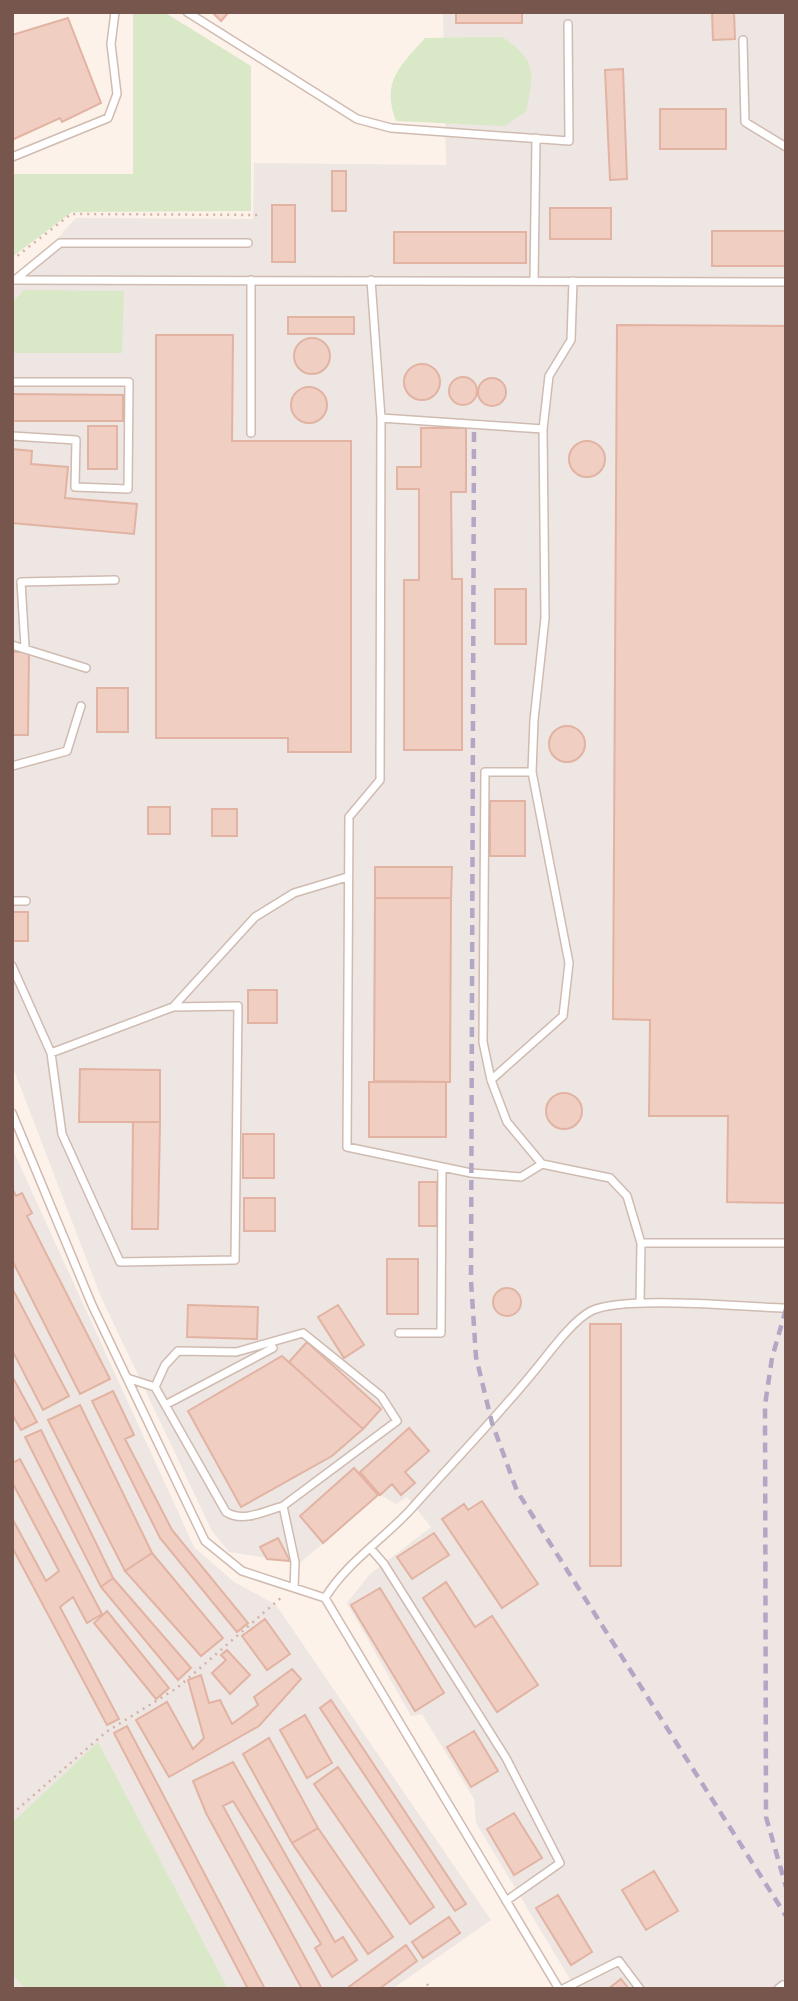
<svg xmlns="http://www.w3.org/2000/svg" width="798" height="2001" font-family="Raleway,sans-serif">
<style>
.industrial{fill:#ede6e2}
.green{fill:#d9e9c7}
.building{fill:#f0cec2;stroke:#e2b3a2;stroke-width:2}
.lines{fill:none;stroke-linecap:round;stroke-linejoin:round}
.lane-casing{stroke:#d0bbb1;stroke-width:10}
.path{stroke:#d6b1a4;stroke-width:2.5;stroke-dasharray:2 5;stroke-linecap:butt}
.lane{stroke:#fff;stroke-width:7}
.rail{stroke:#b4a7c6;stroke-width:4.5;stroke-dasharray:10 7;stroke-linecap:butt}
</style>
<rect width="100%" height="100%" fill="#fcf2e9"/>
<path class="industrial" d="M443 12H786V1989H576L476 1823 474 1799 422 1714 411 1716 347 1603 369 1575 431 1527 407 1497 396 1504 380 1495 300 1563 229 1552 212 1531 101 1297 12 1065V289L76 218 253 219 254 163 446 165Z
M12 1148 194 1547 234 1582 276 1605 491 1920 392 1989H12Z"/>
<path class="green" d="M133 12H164L251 66V211L72 212 12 257V174H133Z
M502 37C538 61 534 73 526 112L504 126 396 121C381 82 400 66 425 38Z
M24 290 124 291 122 353H12V303Z
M98 1742 228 1989H25L12 1974V1823Z"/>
<path class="building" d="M212 12H229L221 21Z
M456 12H522V23H456Z
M712 12H734L735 39 713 40Z
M68 18 101 103 62 122 60 118 12 140V35Z
M623 69 627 179 610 180 605 70Z
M660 109H726V149H660Z
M332 171H346V211H332Z
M272 205H295V262H272Z
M550 208H611V239H550Z
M712 231H786V266H712Z
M394 232H526V263H394Z
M288 317H354V334H288Z
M617 325 786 326V1203L727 1202 728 1116H649L650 1020 613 1019Z
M156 335H233L232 441H351V752H288V738H156Z
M294 356a18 18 0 1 1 36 0a18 18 0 1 1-36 0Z
M404 382a18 18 0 1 1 36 0a18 18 0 1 1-36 0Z
M449 391a14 14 0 1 1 28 0a14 14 0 1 1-28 0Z
M478 392a14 14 0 1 1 28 0a14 14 0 1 1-28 0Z
M291 405a18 18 0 1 1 36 0a18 18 0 1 1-36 0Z
M12 394 123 395V421H12Z
M88 426H117V469H88Z
M421 428H466V492H451L452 579H462V750H404V580H419V489H397V467H421Z
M569 459a18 18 0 1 1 36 0a18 18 0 1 1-36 0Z
M12 449 32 451 31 464 68 467 65 498 137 504 134 534 12 523Z
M495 589H526V644H495Z
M12 652H29L28 735H12Z
M97 688H128V732H97Z
M549 744a18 18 0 1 1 36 0a18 18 0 1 1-36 0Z
M490 801H525V856H490Z
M148 807H170V834H148Z
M212 809H237V836H212Z
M375 867H452L451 898H375Z
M375 898H451L450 1082 374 1081Z
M12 912H28V941H12Z
M248 990H277V1023H248Z
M80 1069 160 1070V1122H79Z
M369 1082H446V1137H369Z
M546 1111a18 18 0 1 1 36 0a18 18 0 1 1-36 0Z
M133 1122H160L158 1229H132Z
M243 1134H274V1178H243Z
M419 1182H437V1226H419Z
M12 1188 16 1196 22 1193 32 1213 27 1216 110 1379 80 1394 12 1260Z
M244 1198H275V1231H244Z
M387 1259H418V1314H387Z
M493 1302a14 14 0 1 1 28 0a14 14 0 1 1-28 0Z
M12 1288 69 1396 43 1410 12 1350Z
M188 1305 258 1307 257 1339 187 1337Z
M338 1305 364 1345 344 1358 318 1317Z
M590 1324H621V1566H590Z
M307 1342 381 1409 363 1429 289 1362Z
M282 1356 363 1429 332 1456 241 1507 188 1411Z
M12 1376 37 1422 21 1430 12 1414Z
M113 1391 134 1435 125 1439 172 1530 248 1623 237 1632 160 1538 92 1401Z
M80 1405 152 1553 125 1571 48 1420Z
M409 1428 429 1451 405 1472 415 1483 401 1495 392 1484 380 1495 360 1472Z
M41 1430 113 1578 101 1587 25 1437Z
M20 1459 102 1614 87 1623 73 1597 60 1607 119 1719 107 1725 12 1547V1518L46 1581 59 1571 12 1482V1463Z
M354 1468 378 1495 323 1543 300 1516Z
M482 1501 538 1584 502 1608 442 1519 464 1504 468 1510Z
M434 1533 449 1555 412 1579 397 1557Z
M278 1538 290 1561 267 1559 260 1547Z
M152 1553 223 1638 201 1656 125 1571Z
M113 1578 191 1668 178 1680 101 1587Z
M446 1582 475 1627 492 1616 538 1685 497 1712 423 1598Z
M380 1588 444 1693 415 1711 351 1605Z
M107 1611 169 1688 156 1699 94 1623Z
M265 1619 290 1654 267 1670 242 1636Z
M227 1650 250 1675 230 1694 212 1673 226 1660 221 1655Z
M292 1669 301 1679 259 1726 169 1777 136 1720 167 1702 193 1749 204 1738 188 1680 201 1675 209 1703 220 1700 232 1724 258 1705 254 1697Z
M331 1700 466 1904 455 1911 320 1708Z
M305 1715 332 1763 307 1778 280 1730Z
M127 1726 265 1989H248L114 1733Z
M474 1731 498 1771 471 1787 447 1747Z
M269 1738 318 1828 292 1843 243 1754Z
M233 1762 335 1942 343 1937 357 1960 332 1977 315 1948 321 1944 233 1801 223 1806 322 1989H302L206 1813 193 1781Z
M338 1767 434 1907 410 1924 314 1784Z
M514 1813 542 1858 514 1875 487 1829Z
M318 1828 393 1937 368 1954 292 1843Z
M654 1871 678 1911 646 1930 622 1890Z
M558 1895 592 1952 571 1965 536 1908Z
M449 1917 460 1933 423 1958 412 1942Z
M406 1945 417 1961 379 1989H346Z
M621 1979 629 1989H608Z"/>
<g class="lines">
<defs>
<path id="lane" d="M187 12 357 119 391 128 569 141 568 24
M743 40 745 122 786 147
M12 157 108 118 117 94 111 44 115 12
M16 279 60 243H248
M12 280 786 282
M251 280V433
M371 280 381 418 380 780 349 817 347 1147 471 1173 521 1177 542 1164
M534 281 536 138
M12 382H129L128 489 75 487 76 440 12 436
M381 418 543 429
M12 645 86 668
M25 647 21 582 115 580
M12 766 67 751 81 706
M532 772H485L483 1042 491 1080 507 1122 542 1164 610 1178 627 1196 641 1243 640 1303
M12 901H26
M12 966 51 1053
M173 1007 51 1053 62 1134 120 1262 235 1260 238 1006 173 1007 255 917 294 893 347 877
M491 1080 563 1016 569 963 532 772 534 720 545 618 543 429 549 376 571 340 573 281
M12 1113 92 1305 205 1541 242 1571 325 1598C347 1562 384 1539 413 1507 454 1461 497 1417 536 1369 550 1352 572 1321 591 1311 622 1295 745 1307 786 1308
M641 1243H786
M399 1333H441L442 1167
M127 1378 155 1387 226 1512C243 1523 265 1511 283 1506
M155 1387 165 1365 178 1351 236 1352 303 1333 381 1396 397 1421 283 1506 295 1562 294 1588
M167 1404 273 1348
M371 1549 384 1564 506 1758 560 1863 506 1901
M325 1598 559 1989
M563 1989 619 1961 640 1989
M778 1989 783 1985"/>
</defs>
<use href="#lane" class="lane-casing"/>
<path class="path" d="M12 260 71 214 262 215
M12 1814 106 1732 177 1688 283 1596
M427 1984 430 1989"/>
<use href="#lane" class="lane"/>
<path class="rail" d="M474 432 471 1281 476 1357 492 1423 517 1491 786 1916
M786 1309 772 1358 765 1405 766 1817 786 1887"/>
</g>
<rect width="798" height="2001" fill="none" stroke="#76564d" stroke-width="28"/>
</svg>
